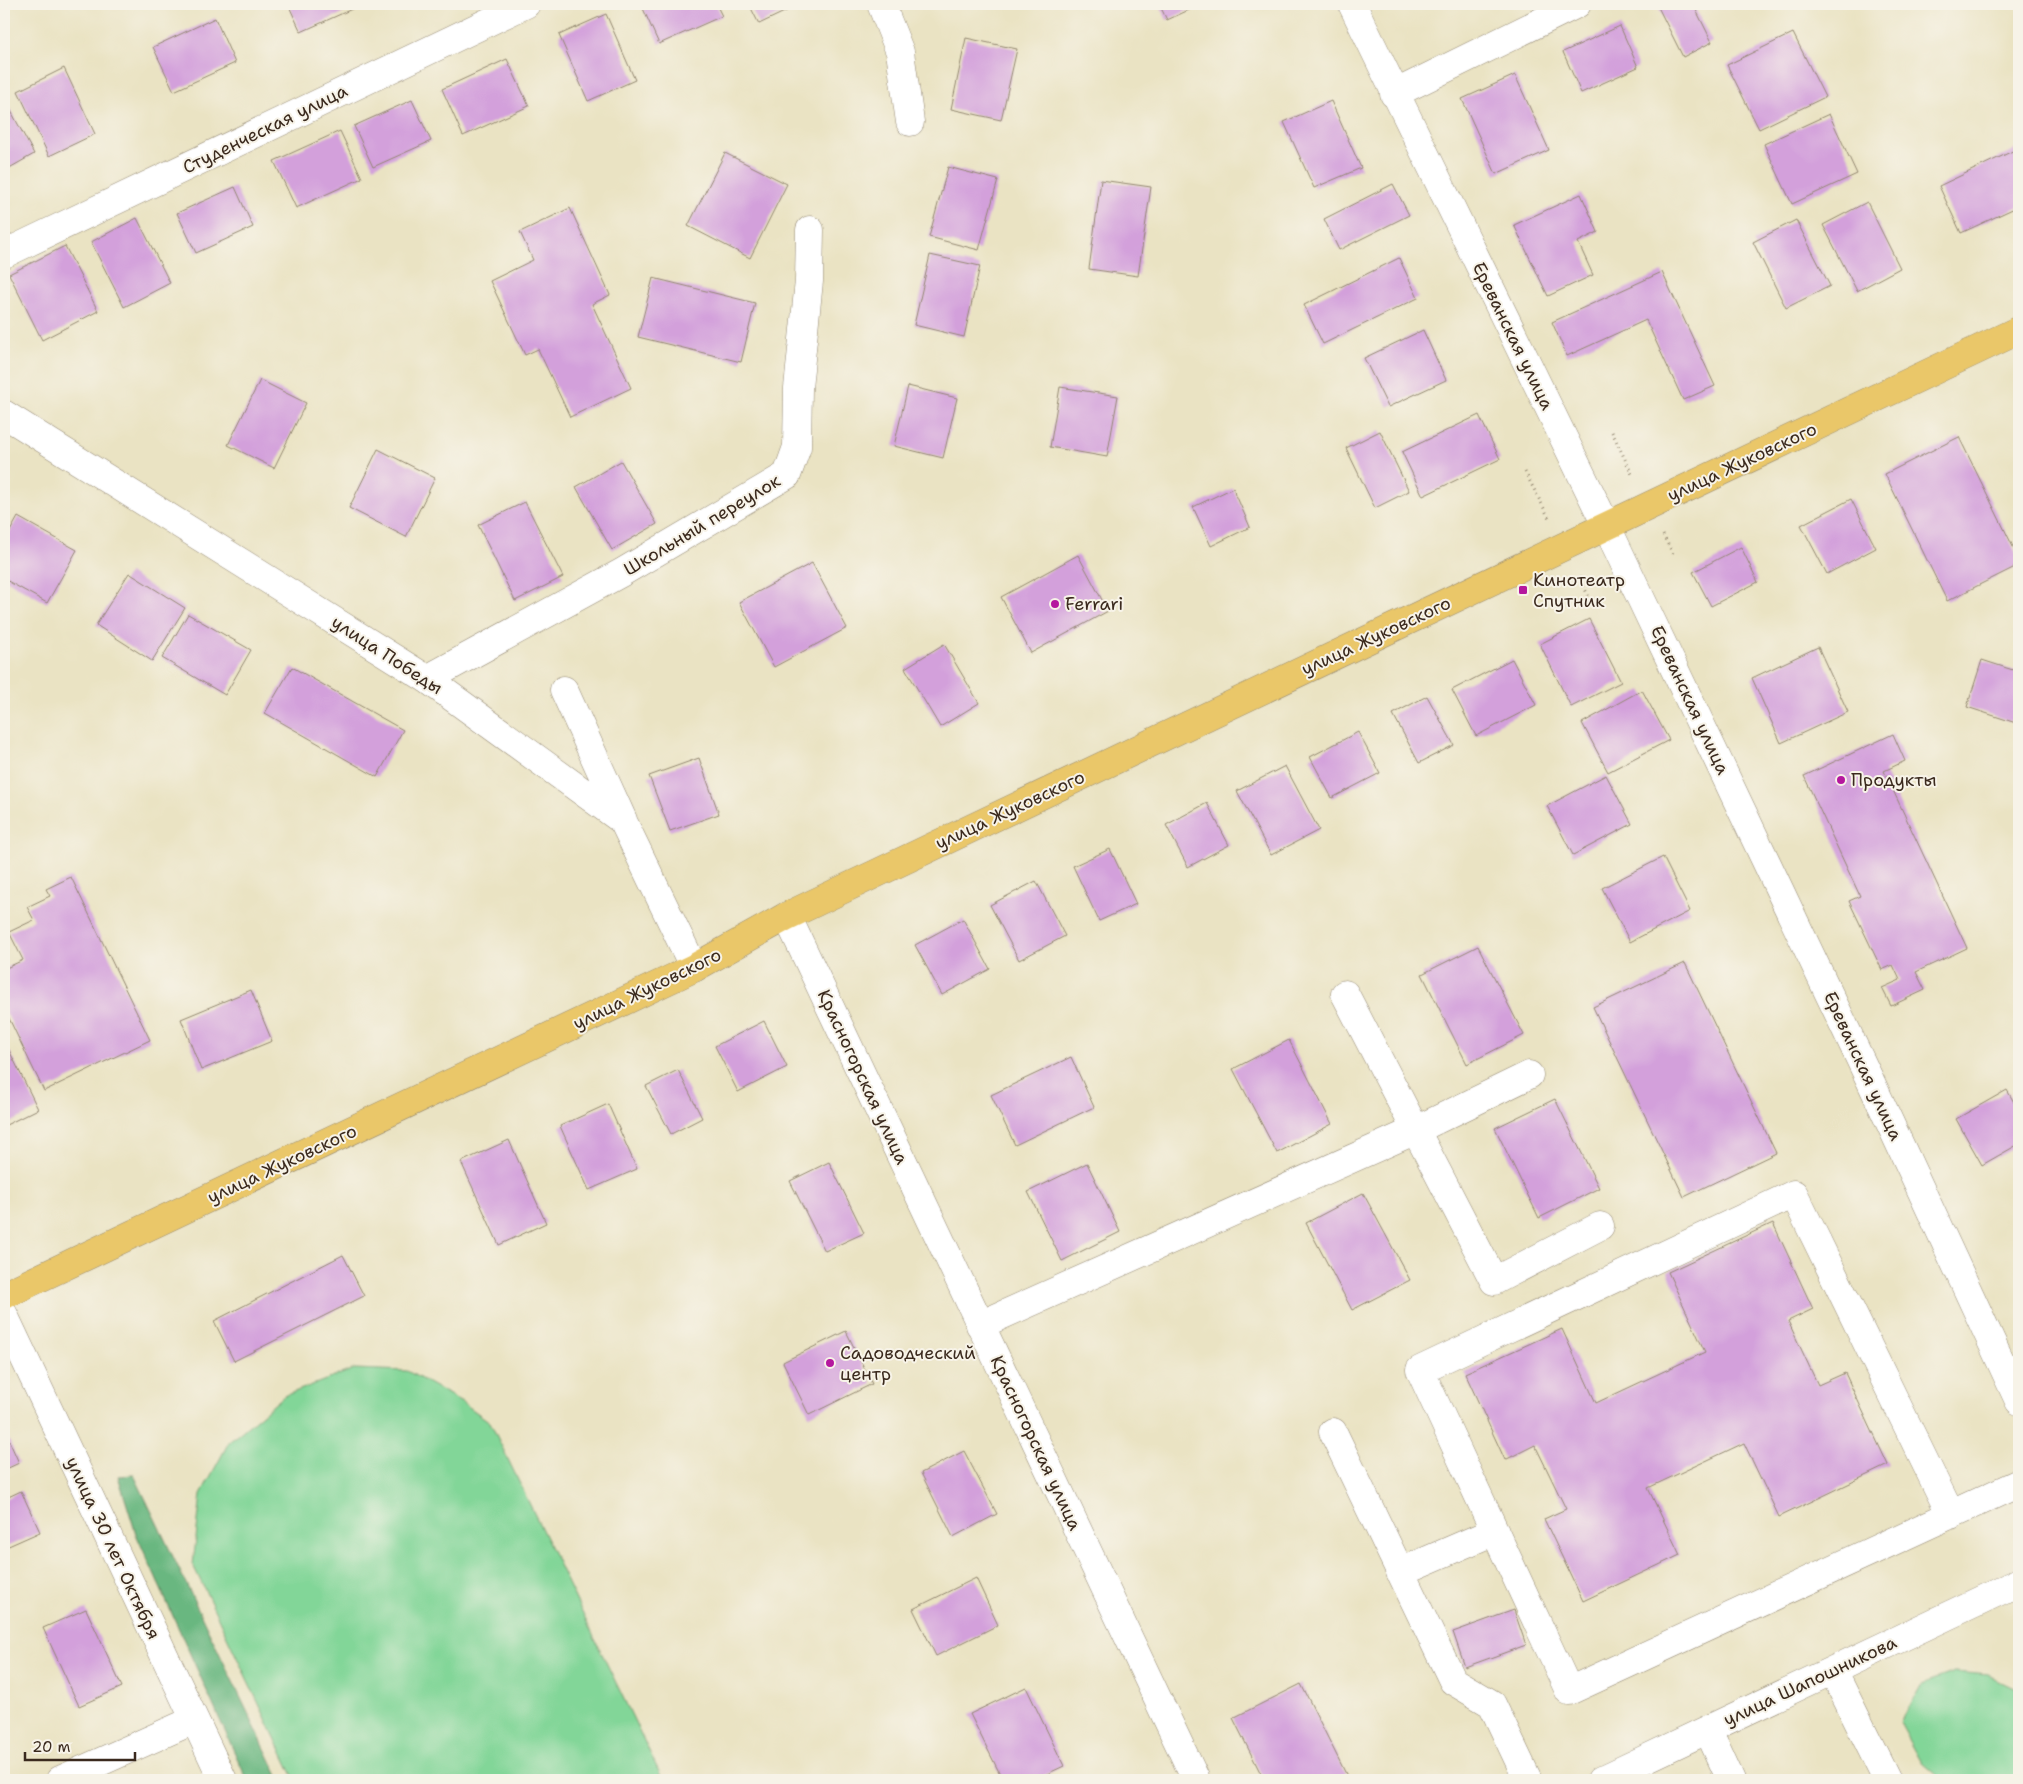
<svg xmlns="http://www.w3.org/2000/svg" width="2023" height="1784" font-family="'Shantell Sans',sans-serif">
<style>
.green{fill:#82d698;stroke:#5e805b}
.forest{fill:#69b780;stroke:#52704f}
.building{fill:#d3a0db}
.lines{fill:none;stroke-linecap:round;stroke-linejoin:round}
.minor-casing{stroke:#928670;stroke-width:29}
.major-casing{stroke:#928670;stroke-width:29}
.path{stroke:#928670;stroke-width:3;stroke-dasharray:1 4;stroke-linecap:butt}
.minor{stroke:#fff;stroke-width:28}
.major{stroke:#eac769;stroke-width:28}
.poi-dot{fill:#b5179e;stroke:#f7f3e8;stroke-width:2}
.labels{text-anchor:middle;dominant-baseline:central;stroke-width:4;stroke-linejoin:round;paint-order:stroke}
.street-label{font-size:18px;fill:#3b2a1e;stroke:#f7f3e8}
.poi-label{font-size:18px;fill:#3b2a1e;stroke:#f7f3e8;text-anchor:start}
</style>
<rect width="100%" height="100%" fill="#f7f3e8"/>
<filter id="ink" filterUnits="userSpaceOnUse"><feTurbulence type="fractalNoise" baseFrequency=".02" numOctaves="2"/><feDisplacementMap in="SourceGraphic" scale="10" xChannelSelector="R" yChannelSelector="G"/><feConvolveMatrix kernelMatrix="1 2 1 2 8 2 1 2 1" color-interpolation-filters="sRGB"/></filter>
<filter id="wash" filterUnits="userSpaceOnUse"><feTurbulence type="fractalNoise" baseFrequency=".0096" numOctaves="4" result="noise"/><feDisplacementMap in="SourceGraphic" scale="20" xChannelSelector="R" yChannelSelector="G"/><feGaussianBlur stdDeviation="1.12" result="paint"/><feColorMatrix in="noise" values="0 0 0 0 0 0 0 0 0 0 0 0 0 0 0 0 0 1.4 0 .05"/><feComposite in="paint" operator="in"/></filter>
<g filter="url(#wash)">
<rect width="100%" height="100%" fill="#eae3c3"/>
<path class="green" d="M354 1369 407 1371 462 1402 490 1422 663 1780H295L193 1565 201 1494 229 1442 284 1396Z
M1955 1672 1990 1675 2019 1689V1780H1942L1922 1763 1900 1723 1922 1684Z"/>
<path class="forest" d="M134 1475 280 1780H247L136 1534 118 1476Z"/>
<g id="blocks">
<path class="building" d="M288 4H363L301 32Z
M641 4H716L722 16 659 44Z
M749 4H801L759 24Z
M1159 4H1202L1167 20Z
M1659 4H1693L1712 42 1683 57 1657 5Z
M606 14 635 80 588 101 559 35Z
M215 18 235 63 174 91 153 47Z
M1620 26 1638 67 1581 93 1563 52Z
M1793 33 1825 97 1759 129 1727 65Z
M966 38 1017 49 1001 120 951 109Z
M507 59 529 106 463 136 442 89Z
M64 68 95 134 49 156 18 91Z
M1515 75 1549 150 1496 174 1462 99Z
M4 98 34 154 4 171Z
M412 100 431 141 373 167 354 126Z
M1331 101 1361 168 1314 188 1284 122Z
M1829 114 1857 174 1792 204 1764 144Z
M340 131 362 178 296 208 274 161Z
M2019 148V206L1961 233 1939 186Z
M725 153 787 184 750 258 688 226Z
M948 167 998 180 979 250 929 237Z
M1101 180 1151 187 1138 276 1089 269Z
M1393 184 1409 215 1339 250 1324 219Z
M235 187 253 227 196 253 177 213Z
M1581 194 1598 232 1578 242 1593 275 1548 296 1514 225Z
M1867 202 1900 268 1857 291 1823 225Z
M570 208 610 295 592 304 631 388 570 417 538 349 525 355 490 281 533 260 520 232Z
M137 218 170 283 124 307 91 242Z
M1796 220 1830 286 1786 308 1753 242Z
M65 246 98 311 42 340 9 274Z
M930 255 980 266 964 337 914 325Z
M1399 258 1418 298 1323 344 1304 305Z
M1662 272 1715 386 1683 400 1646 320 1567 356 1552 322Z
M653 278 755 303 741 362 638 337Z
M1423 330 1446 380 1388 407 1364 358Z
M260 380 306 403 274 468 228 445Z
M908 386 957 398 943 458 894 446Z
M1060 387 1118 396 1107 457 1050 447Z
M1479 415 1500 459 1423 496 1402 452Z
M1380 431 1409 491 1375 508 1346 448Z
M1959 437 2019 559V565L1947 601 1885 474Z
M378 449 435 478 406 537 349 508Z
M621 461 657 524 612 550 576 487Z
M1233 488 1250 527 1211 546 1193 507Z
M1851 499 1876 548 1827 574 1801 525Z
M525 502 563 577 515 601 478 525Z
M18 517 77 550 47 603 4 579V542Z
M1741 547 1758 582 1711 606 1693 572Z
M1078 555 1108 611 1031 653 1001 597Z
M812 563 847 628 774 667 739 602Z
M129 573 185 608 152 661 96 625Z
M188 614 251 650 225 695 162 658Z
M1589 619 1621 682 1571 707 1540 644Z
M944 644 979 703 940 727 905 668Z
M1818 647 1848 712 1781 743 1752 678Z
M1512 659 1536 705 1476 736 1452 690Z
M1982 660 2019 672V724L1967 707Z
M292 667 403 730 377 777 265 713Z
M1642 690 1669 740 1608 772 1582 723Z
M1427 696 1454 745 1419 763 1393 714Z
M1358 732 1380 773 1332 798 1310 757Z
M1893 734 1905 761 1884 771 1967 948 1916 972 1925 990 1891 1006 1882 988 1900 980 1893 965 1882 970 1849 901 1860 896 1804 776Z
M699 758 719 814 670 831 649 776Z
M1285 766 1319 830 1271 855 1237 791Z
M1606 775 1632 824 1573 855 1547 806Z
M1207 803 1229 845 1188 867 1166 825Z
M1110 849 1136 904 1099 921 1073 866Z
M1663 857 1690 911 1630 942 1602 888Z
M71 877 150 1040 44 1091 4 1008V969L23 960 9 932 34 920 27 907 50 896 46 889Z
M1036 881 1065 936 1019 960 990 905Z
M963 919 990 969 942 995 915 945Z
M1478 946 1524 1035 1467 1064 1422 974Z
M1685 963 1776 1153 1684 1197 1593 1007Z
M251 990 272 1041 201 1070 181 1019Z
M764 1021 787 1067 738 1092 715 1046Z
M4 1040 38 1109 4 1126Z
M1289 1040 1332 1124 1277 1153 1233 1069Z
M1071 1057 1094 1107 1015 1145 991 1095Z
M678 1070 702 1118 671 1134 646 1086Z
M2007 1090 2019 1111V1144L1982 1165 1956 1119Z
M1555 1099 1599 1188 1539 1218 1495 1128Z
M608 1104 637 1169 589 1190 560 1126Z
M509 1140 546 1223 499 1245 461 1162Z
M829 1162 864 1233 825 1251 790 1181Z
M1087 1163 1120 1232 1062 1261 1028 1192Z
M1363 1193 1410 1280 1352 1310 1306 1223Z
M1773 1223 1813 1309 1788 1321 1818 1385 1845 1373 1888 1465 1779 1517 1744 1443 1648 1488 1680 1555 1583 1601 1544 1519 1566 1509 1535 1445 1505 1460 1465 1373 1562 1329 1596 1403 1705 1352 1668 1272Z
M343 1255 364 1296 234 1361 214 1321Z
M846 1331 872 1384 809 1415 783 1362Z
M4 1429 19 1463 4 1470Z
M964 1451 997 1514 953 1537 921 1473Z
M21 1491 40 1532 4 1548V1499Z
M976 1578 998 1625 936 1656 913 1609Z
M86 1609 122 1687 79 1706 43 1628Z
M1514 1610 1526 1645 1465 1667 1453 1632Z
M1301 1684 1349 1780H1264L1233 1718Z
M1026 1687 1064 1766 1034 1780H1003L970 1714Z"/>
</g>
</g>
<g filter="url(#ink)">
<use href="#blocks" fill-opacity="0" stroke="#928670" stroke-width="1"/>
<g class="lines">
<defs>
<path id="minor" d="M881 4 900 52 910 122
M1352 4 1606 525 1869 1078 2019 1401
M1394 94 1577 4
M4 254 526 4
M4 414 427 679 623 821 694 968
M427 679 621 573 787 475 797 447 798 388 809 281 810 230
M564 690 623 820
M787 916 1196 1780
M1345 994 1494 1281 1600 1226
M4 1315 223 1780
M980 1325 1416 1130 1529 1075
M1333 1432 1453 1681 1492 1704 1528 1780
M1951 1515 1794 1194 1420 1370 1569 1691 2019 1483
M1400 1572 1495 1531
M1833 1671 1887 1780
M1708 1730 1731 1780
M60 1780 194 1720
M1601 1780 2019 1582"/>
<path id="major" d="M4 1295 694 968 787 916 2019 330"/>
</defs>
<use href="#minor" class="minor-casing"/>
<use href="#major" class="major-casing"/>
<path class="path" d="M1612 432 1633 476
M1525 472 1549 518
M1663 535 1673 554
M1579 577 1593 605"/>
<use href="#minor" class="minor"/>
<use href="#major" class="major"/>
</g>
</g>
<g class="poi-dot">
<rect x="1518" y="585" width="10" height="10" rx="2.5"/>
<circle cx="1055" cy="604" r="5"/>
<circle cx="1841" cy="780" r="5"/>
<circle cx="830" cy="1363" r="5"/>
</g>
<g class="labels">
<g class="street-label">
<text transform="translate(265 129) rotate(-26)">Студенческая улица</text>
<text transform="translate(1513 336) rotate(64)">Ереванская улица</text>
<text transform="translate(1742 462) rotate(-25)">улица Жуковского</text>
<text transform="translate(702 525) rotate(-31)">Школьный переулок</text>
<text transform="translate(1376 636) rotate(-25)">улица Жуковского</text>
<text transform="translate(387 655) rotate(33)">улица Победы</text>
<text transform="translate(1690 700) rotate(65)">Ереванская улица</text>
<text transform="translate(1010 810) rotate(-25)">улица Жуковского</text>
<text transform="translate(647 989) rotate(-26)">улица Жуковского</text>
<text transform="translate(1863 1066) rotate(65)">Ереванская улица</text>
<text transform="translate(863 1077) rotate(65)">Красногорская улица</text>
<text transform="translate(282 1164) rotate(-25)">улица Жуковского</text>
<text transform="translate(1036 1443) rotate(65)">Красногорская улица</text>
<text transform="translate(113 1548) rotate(65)">улица 30 лет Октября</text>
<text transform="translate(1810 1681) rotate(-25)">улица Шапошникова</text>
</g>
<g class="poi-label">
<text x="1533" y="580">Кинотеатр<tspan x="1533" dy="21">Спутник</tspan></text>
<text x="1065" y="604">Ferrari</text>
<text x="1851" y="780">Продукты</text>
<text x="840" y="1353">Садоводческий<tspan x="840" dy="21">центр</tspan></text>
</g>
</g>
<rect width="2023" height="1784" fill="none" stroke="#f7f3e8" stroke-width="20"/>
<path d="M25 1752v8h110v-8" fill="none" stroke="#3b2a1e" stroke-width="2.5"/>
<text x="32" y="1752" font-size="15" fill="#3b2a1e" stroke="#f7f3e8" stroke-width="4" paint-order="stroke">20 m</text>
</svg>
